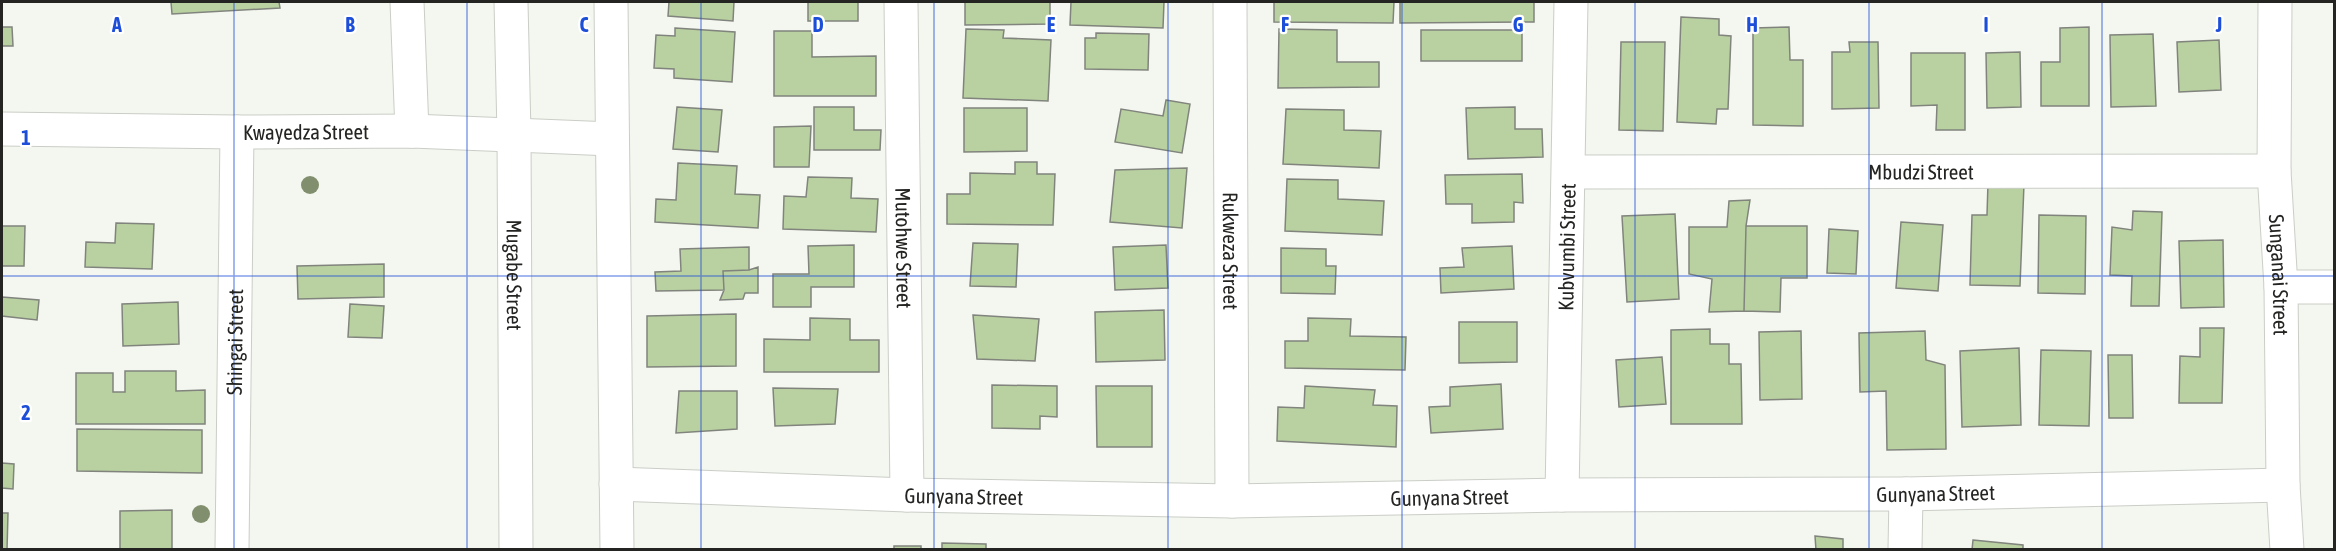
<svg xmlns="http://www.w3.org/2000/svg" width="2336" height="551" font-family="'Asap Condensed',sans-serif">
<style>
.building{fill:#b9d1a1;stroke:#80847d;stroke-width:1.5}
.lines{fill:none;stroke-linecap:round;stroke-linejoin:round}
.minor-casing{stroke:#cacec7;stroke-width:35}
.minor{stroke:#fff;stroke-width:33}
.tree{fill:#828f6e}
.grid{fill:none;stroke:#1d4ed8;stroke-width:1.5;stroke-opacity:0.55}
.labels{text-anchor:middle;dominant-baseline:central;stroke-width:4.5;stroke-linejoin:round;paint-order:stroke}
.street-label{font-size:21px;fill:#242522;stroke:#fff}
.grid-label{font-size:20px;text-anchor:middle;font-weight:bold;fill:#1d4ed8;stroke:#fff;stroke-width:4.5;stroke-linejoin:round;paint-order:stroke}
</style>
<rect width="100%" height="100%" fill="#f3f7ef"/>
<path class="building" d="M171 2H279L280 8 172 14Z
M669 2H734L733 21 668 16Z
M808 2H858V21H808Z
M965 2H1050V24L965 25Z
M1071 2H1164L1163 28 1070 25Z
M1274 2H1394L1393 23 1274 22Z
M1400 2H1534V22L1400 23Z
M1681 17 1719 19V35L1731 36 1728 109H1717L1716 124 1677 122Z
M2 27H12L13 46H2Z
M1789 27 1790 60H1803V126L1753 125V28Z
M2089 27V106H2041V62H2060V28Z
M675 28 735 32 732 82 674 78V69L654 68 656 35 675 36Z
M966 29 1004 30 1003 38 1051 40 1048 101 963 98Z
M1279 29 1337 30V62H1379V87L1278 88Z
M1421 30H1522V61H1421Z
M774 31H812V57L876 56V96H774Z
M1096 33 1149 34 1148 70 1085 69V38H1096Z
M2153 34 2156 106 2111 107 2110 35Z
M2219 40 2221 90 2179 92 2177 42Z
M1621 42H1665L1663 131 1619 130Z
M1849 42H1878L1879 108 1832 109V52H1850Z
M2020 52 2021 107 1987 108 1986 53Z
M1911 53H1965V130H1936L1937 105 1911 106Z
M1166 100 1190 104 1182 153 1115 142 1121 109 1163 116Z
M677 107 722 110 718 152 673 149Z
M814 107H854V130H881L880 150H814Z
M1515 107V129H1542L1543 157 1468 159 1466 108Z
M964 108H1027V151L964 152Z
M1286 109 1344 110V130L1381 131 1379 168 1283 164Z
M811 126 809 167H774V127Z
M1015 162H1037V174H1055L1053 225 947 224V194H970V173L1015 174Z
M678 163 737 166 735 194 760 195 758 228 655 222 656 199 676 200Z
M1187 168 1182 228 1110 222 1115 170Z
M1522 174 1523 203 1514 202V222L1472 223V204H1446L1445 175Z
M808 177 852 178 851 198 878 199 876 232 783 229 784 196 806 197Z
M1287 179 1338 180V199L1384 201 1382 235 1285 231Z
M1988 183 2024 184 2020 286 1970 285 1972 215H1987Z
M1750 200 1746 226 1744 311 1709 312 1712 279 1689 274V227H1727L1729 201Z
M2133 211 2162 212 2159 306H2131L2132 276 2110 275 2112 227 2132 230Z
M1675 214 1679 299 1627 302 1622 216Z
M2039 215 2086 216 2085 294 2038 293Z
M1901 222 1943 225 1938 291 1896 288Z
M116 223 154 224 152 269 85 267 86 242 115 243Z
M2 226H25L24 266H2Z
M1746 226H1807V278H1781L1780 312 1744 311Z
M1829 229 1858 231 1856 274 1827 273Z
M2223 240 2224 307 2181 308 2179 241Z
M973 243 1018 244 1016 287 970 286Z
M854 245V287H811V307H773V274H809L808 246Z
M1166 245 1168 288 1115 290 1113 247Z
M1512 246 1514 289 1441 293 1440 268 1464 267 1462 248Z
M749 247V270L723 271 724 290 656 291 655 272 681 271 680 249Z
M1281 248 1326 249V266H1336L1335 294 1281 293Z
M384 264V297L298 299 297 266Z
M758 267V293H745L743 299 720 300 724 290 723 271 749 270Z
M2 297 39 300 37 320 2 316Z
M178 302 179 344 123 346 122 304Z
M350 304 384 306 382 338 348 337Z
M1164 310 1165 360 1096 362 1095 312Z
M736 314V366L647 367V316Z
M973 315 1039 319 1035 361 977 359Z
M810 318 850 319V340H879V372H764V339L810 340Z
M1308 318 1351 319 1350 336 1406 337 1405 370 1285 368V341H1308Z
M1459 322H1517V362L1459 363Z
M2200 328H2224L2222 403H2179L2180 356 2200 357Z
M1710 329V344H1729V364H1741L1742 424H1671V330Z
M1801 331 1802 399 1760 400 1759 332Z
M1925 331 1926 360 1945 365 1946 449 1887 450 1886 391 1860 392 1859 333Z
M2019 348 2021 425 1962 427 1960 351Z
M2041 350 2091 351 2089 426 2039 425Z
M2108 355H2132L2133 418H2109Z
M1662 357 1666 404 1619 407 1616 360Z
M125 371H176V391L205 390V424H76V373H113V392H125Z
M1501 384 1503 429 1431 433 1429 407 1450 406V387Z
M992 385 1057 386V417L1040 416V429L992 428Z
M1096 386H1152V447H1097Z
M1305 386 1375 390 1373 405 1397 406 1396 447 1277 441 1278 407 1304 408Z
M773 388 838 389 835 424 775 426Z
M679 391H737V429L676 433Z
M77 429 202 430V473L77 471Z
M2 463 14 464 13 489 2 488Z
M172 510V550H120V511Z
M2 513H8L7 550H2Z
M1815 536 1843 539V550H1816Z
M1973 540 2023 545V550H1972Z
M942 543 986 544V550H942Z
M894 546H921V550H894Z"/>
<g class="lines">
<defs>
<g id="minor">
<path d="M407 2 412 131"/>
<path id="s1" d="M511 2 514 134 516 550"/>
<path d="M611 2 617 550"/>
<path id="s2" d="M901 2 907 495"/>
<path id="s3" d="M1230 2 1232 501"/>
<path id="s4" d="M2275 2 2274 171 2281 287 2283 485 2287 550"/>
<path id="s5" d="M2 129 237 132 412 131 612 139"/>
<path id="s6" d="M1569 172 2274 171"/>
<path d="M2281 287H2334"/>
<path id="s7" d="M616 484 907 495 1232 501 1562 495 1906 494 2283 485"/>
<path id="s8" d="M1562 495 1571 2"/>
<path id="s9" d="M232 550 237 132"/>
<path d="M1905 550 1906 494"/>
</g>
</defs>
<use href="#minor" class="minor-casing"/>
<use href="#minor" class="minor"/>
</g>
<g class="tree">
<circle cx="310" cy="185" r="9"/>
<circle cx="201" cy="514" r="9"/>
</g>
<path class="grid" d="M234 2V550M467 2V550M701 2V550M934 2V550M1168 2V550M1402 2V550M1635 2V550M1869 2V550M2102 2V550M2 276H2334"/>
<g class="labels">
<g class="street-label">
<text stroke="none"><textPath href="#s5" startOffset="304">Kwayedza Street</textPath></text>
<text stroke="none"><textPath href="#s6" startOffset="352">Mbudzi Street</textPath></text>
<text stroke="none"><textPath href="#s2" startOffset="246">Mutohwe Street</textPath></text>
<text stroke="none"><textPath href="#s8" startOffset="248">Kubvumbi Street</textPath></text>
<text stroke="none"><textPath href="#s3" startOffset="249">Rukweza Street</textPath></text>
<text stroke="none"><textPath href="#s1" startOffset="273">Mugabe Street</textPath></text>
<text stroke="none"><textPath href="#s4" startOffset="273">Sunganai Street</textPath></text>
<text stroke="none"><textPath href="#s9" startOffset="208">Shingai Street</textPath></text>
<text stroke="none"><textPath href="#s7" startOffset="1320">Gunyana Street</textPath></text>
<text stroke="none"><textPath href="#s7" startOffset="348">Gunyana Street</textPath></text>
<text stroke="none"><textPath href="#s7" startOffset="834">Gunyana Street</textPath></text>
</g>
</g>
<g class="grid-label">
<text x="117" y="32">A</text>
<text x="350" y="32">B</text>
<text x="584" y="32">C</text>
<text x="818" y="32">D</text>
<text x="1051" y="32">E</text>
<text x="1285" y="32">F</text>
<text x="1518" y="32">G</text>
<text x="1752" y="32">H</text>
<text x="1986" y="32">I</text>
<text x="2219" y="32">J</text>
<text x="26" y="145">1</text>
<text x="26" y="420">2</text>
</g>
<rect width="2336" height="551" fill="none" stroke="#242522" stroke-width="6"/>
</svg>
